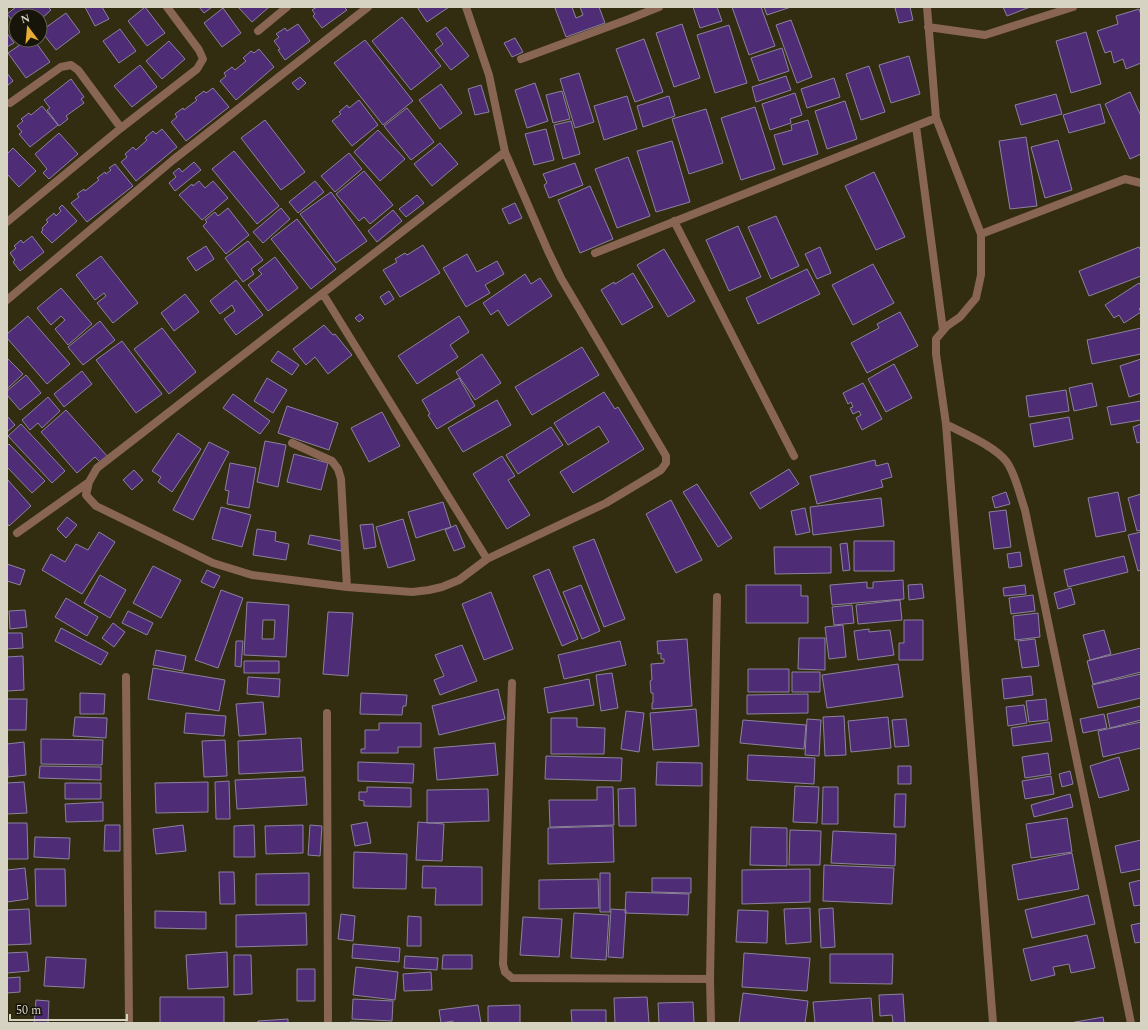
<svg xmlns="http://www.w3.org/2000/svg" width="1148" height="1030" font-family="Spectral,serif">
<style>
.building{fill:#4e2d76;stroke:#8c829e;fill-rule:evenodd}
.lines{fill:none;stroke-linecap:round;stroke-linejoin:round}
.street{stroke:#896553;stroke-width:8}
</style>
<rect width="100%" height="100%" fill="#322c11"/>
<path class="building" d="M16 7H48L51 10 40 20V16H16V25L7 14Z
M85 7H102L109 19 95 26Z
M145 7 165 33 147 46 128 21Z
M199 7H212L204 13Z
M238 7H269L252 22Z
M317 7H344L347 10 322 28 313 16 315 14 312 10Z
M417 7H449L427 22Z
M558 7H572L576 18 583 15 580 7H599L605 23 566 37 555 8Z
M693 7H717L722 21 700 28Z
M732 7H761L775 46 749 55Z
M764 7H791L767 15Z
M898 7H910L913 20 899 23 895 8Z
M1003 7H1030L1007 16Z
M223 8 241 33 222 47 204 23Z
M1139 9 1141 15V63L1126 69 1123 59 1114 63 1111 51 1105 53 1097 31 1118 24 1116 16Z
M66 13 80 32 56 50 41 31Z
M402 17 441 66 411 90 372 41Z
M791 20 812 77 797 83 776 25Z
M298 24 310 41 285 60 278 50 280 49 274 41 279 37 276 34 285 28 287 31Z
M682 24 700 78 674 87 656 33Z
M729 25 747 83 715 93 697 35Z
M446 27 469 56 451 70 435 50 443 44 436 34Z
M120 29 136 51 119 63 103 41Z
M1086 32 1101 84 1071 93 1056 41Z
M7 33 14 43 7 47Z
M515 38 523 52 512 57 504 43Z
M644 39 663 92 635 102 616 49Z
M27 40H34L50 62 26 78 8 53Z
M365 40 413 101 383 125 334 63Z
M169 41 185 59 162 79 146 61Z
M782 48 789 71 759 81 751 58Z
M259 49 274 67 236 100 220 81 226 76 224 73 232 67 235 70 246 61 243 58 251 51 254 53Z
M909 56 920 94 891 103 879 65Z
M140 65 157 87 132 107 114 86Z
M869 66 885 112 861 120 846 74Z
M7 73 13 81 7 86Z
M579 73 594 122 575 128 560 79Z
M786 76 791 90 756 102 752 87Z
M300 77 306 83 298 90 292 83Z
M834 78 840 97 807 108 801 89Z
M71 79 84 97 81 99 84 103 66 116 68 119 59 126 47 110 50 108 44 100Z
M535 83 548 121 527 128 515 90Z
M441 84 462 113 440 129 419 100Z
M481 85 489 112 475 115 468 89Z
M213 88 229 107 186 141 171 122 177 117 175 114 183 108 184 110 197 100 195 98 204 91 206 93Z
M562 91 570 119 553 123 546 95Z
M1130 92 1141 116V154L1130 159 1105 104Z
M795 93 802 115 790 119 791 123 770 130 762 104Z
M1056 94 1062 114 1021 125 1015 105Z
M627 96 637 129 604 140 594 106Z
M669 96 675 116 643 127 637 106Z
M359 100 378 125 352 146 332 121 341 114 339 112 347 105 349 108Z
M845 101 857 139 827 149 815 111Z
M1100 104 1105 123 1069 133 1063 115Z
M42 106 58 125 30 147 19 134 22 132 17 126 23 121 21 119 29 113 31 115Z
M755 107 775 169 741 180 721 118Z
M407 108 434 142 411 160 384 126Z
M706 109 723 163 689 174 672 119Z
M265 120 305 172 281 190 241 138Z
M808 120 818 154 783 165 774 135 792 130 791 125Z
M571 121 580 154 563 159 554 125Z
M162 129 177 147 136 181 121 162 127 157 125 154 133 147 136 150 147 140 145 138 153 131 156 134Z
M546 129 554 160 534 165 525 134Z
M378 130 405 159 380 181 354 152Z
M59 133 78 154 49 179 43 173 47 169 35 154Z
M1026 137 1037 206 1010 209 999 141Z
M1058 140 1072 190 1045 198 1031 147Z
M672 141 690 202 656 212 637 151Z
M440 143 458 164 432 186 414 164Z
M13 148 36 171 19 187 7 174V154Z
M234 151 279 206 257 224 212 169Z
M349 153 362 169 335 192 321 176Z
M628 157 650 216 617 228 595 169Z
M194 162 201 170 175 191 169 183 176 177 173 173 179 168 182 172Z
M575 163 583 185 549 198 544 185 547 183 543 174Z
M115 164 133 186 87 222 71 203 79 197 77 194 84 189 85 191 99 180 97 178 105 172 106 174 111 170 109 168Z
M364 171 393 205 370 224 364 217 359 221 336 194Z
M874 172 905 237 876 250 845 186Z
M199 181 205 188 213 181 228 198 202 220 179 195 192 184 193 186Z
M315 181 324 192 298 213 289 202Z
M590 186 613 239 580 253 558 200Z
M331 192 367 241 336 263 300 214Z
M417 195 424 203 406 217 399 209Z
M515 203 522 218 509 224 502 209Z
M62 205 77 221 52 243 41 232 43 230 42 228 48 222 46 220 54 213 56 216 61 211 59 208Z
M228 208 249 235 226 254 203 226 207 222 205 220 215 212 218 216Z
M281 208 290 219 263 243 253 232Z
M393 210 402 221 377 242 368 231Z
M776 216 799 266 771 279 748 227Z
M297 219 336 269 311 289 271 239Z
M738 226 761 277 729 291 706 240Z
M32 236 44 252 20 271 13 262 15 260 10 253 16 248 14 246 21 240 23 243Z
M248 241 263 260 251 269 254 274 243 282 225 258Z
M423 245 440 273 400 297 383 270 397 262 395 259 405 253 407 255Z
M206 246 214 259 196 271 187 258Z
M820 247 831 273 817 279 805 254Z
M1139 247 1141 251V276L1089 296 1079 271Z
M664 249 695 301 668 317 637 265Z
M467 254 477 272 497 261 504 274 485 285 490 293 466 307 443 268Z
M101 256 138 303 113 323 97 303 106 296 104 293 95 300 76 275Z
M275 257 298 288 268 311 248 285 262 274 258 270Z
M873 264 894 303 853 325 832 285Z
M807 269 820 294 758 324 746 298Z
M633 273 653 307 622 325 601 290 614 282 615 284Z
M525 274 531 284 540 278 552 296 508 326 498 310 491 315 483 303Z
M236 280 263 315 236 335 224 319 235 311 232 305 220 314 210 301Z
M1139 283 1141 286V307L1139 309 1141 312 1124 323 1119 315 1114 318 1105 305Z
M61 288 92 324 68 345 55 329 65 320 61 316 51 325 37 308Z
M389 291 394 299 385 305 380 297Z
M185 294 199 312 174 331 161 313Z
M900 312 918 346 867 373 851 343 879 328 877 324Z
M360 314 364 318 359 322 355 318Z
M28 316 70 364 47 384 7 338V334Z
M459 316 469 332 450 345 458 357 417 384 398 356Z
M100 321 115 340 83 365 68 347Z
M324 325 333 335 335 334 352 355 328 374 315 357 306 365 293 349Z
M162 328 196 372 169 394 134 349Z
M1141 328V354L1092 364 1087 340Z
M122 341 162 394 136 413 96 360Z
M582 347 599 375 532 415 515 387Z
M278 351 299 365 292 375 271 361Z
M482 354 501 383 475 400 456 372Z
M7 358 23 374 7 389Z
M1141 359V393L1129 397 1120 366Z
M894 364 912 398 886 412 868 379Z
M82 371 92 384 64 407 54 394Z
M26 375 41 393 20 410 7 395V391Z
M267 378 287 390 273 413 254 401Z
M459 378 475 406 437 429 428 415 430 414 422 400Z
M863 383 882 419 862 430 856 418 861 415 859 411 853 414 850 408 853 407 851 402 848 404 843 393Z
M1092 383 1097 406 1074 411 1069 388Z
M1066 390 1069 411 1029 417 1026 396Z
M604 392 615 409 618 407 644 449 573 493 560 472 609 442 599 426 568 445 554 423Z
M233 394 270 421 260 434 223 408Z
M48 397 60 411 42 428 38 423 30 430 22 420Z
M497 400 511 425 463 452 448 428Z
M1141 401V420L1111 425 1107 407Z
M287 406 338 423 329 450 278 433Z
M66 410 108 457 101 463 95 457 77 473 41 432Z
M382 412 400 446 369 462 351 428Z
M7 416 15 425 7 432Z
M1069 417 1073 439 1034 447 1030 424Z
M21 424 65 471 52 483 8 436Z
M1141 424V442L1137 443 1133 427Z
M551 427 563 445 518 474 506 455Z
M178 433 201 449 172 492 158 482 161 477 152 471Z
M265 441 286 445 278 487 257 482Z
M209 442 229 452 193 520 173 510Z
M9 444 45 481 32 493 7 467V446Z
M294 454 328 463 321 490 287 482Z
M502 456 515 476 508 480 530 515 507 529 473 474Z
M875 460 876 466 888 463 892 477 881 480 883 487 817 504 810 476Z
M230 463 256 468 249 508 227 504 229 491 225 490Z
M789 469 799 484 760 509 750 493Z
M134 470 143 480 132 490 123 480Z
M7 479 31 506 9 526 7 523Z
M697 484 732 538 718 547 683 492Z
M1006 492 1010 504 995 508 992 497Z
M1118 492 1126 531 1096 537 1088 498Z
M1141 494V530L1137 531 1128 498Z
M881 498 884 526 813 535 810 507Z
M671 500 702 560 676 573 646 514Z
M443 502 451 527 416 538 408 512Z
M221 507 251 515 242 547 212 539Z
M805 508 810 532 796 535 791 511Z
M1006 510 1011 547 994 549 989 512Z
M67 517 77 525 66 538 57 529Z
M403 519 415 560 388 568 376 527Z
M373 524 376 547 364 549 360 525Z
M456 525 465 547 454 551 445 530Z
M257 529 276 532 275 541 289 544 286 560 253 555Z
M99 532 115 542 82 594 42 570 51 554 65 562 76 544 88 550Z
M1141 532V570L1138 571 1128 535Z
M310 535 343 541 341 551 308 544Z
M594 539 625 619 604 627 573 547Z
M854 541H894V571H854Z
M847 543 850 570 843 571 840 544Z
M774 547H831V573L775 574Z
M1020 552 1022 566 1009 568 1007 554Z
M1124 556 1128 572 1068 587 1064 570Z
M7 564 25 570 20 585 7 581Z
M153 566 181 580 161 618 133 603Z
M549 569 578 639 562 646 533 576Z
M207 570 220 576 214 588 201 582Z
M100 575 126 590 110 618 84 603Z
M903 580 904 599 832 605 830 585 867 582V588H873V582Z
M922 584 924 598 909 600 908 585Z
M581 585 600 631 582 639 563 592Z
M746 585H801V596H808V623H746Z
M1025 585 1026 594 1004 596 1003 588Z
M1071 588 1075 604 1058 609 1054 593Z
M221 590 243 598 218 668 195 660Z
M491 592 513 649 484 660 462 604Z
M1033 595 1035 611 1011 614 1009 598Z
M66 598 98 617 87 636 55 617Z
M900 600 902 620 858 624 856 605Z
M247 602 289 605 286 657 244 655ZM263 620H275L274 639H262Z
M852 605 854 623 834 625 832 607Z
M25 610 27 627 10 629 9 611Z
M128 611 153 623 147 635 122 623Z
M328 612 353 613 348 676 323 674Z
M1038 613 1040 637 1015 640 1013 616Z
M904 620H923V660H899V643H904Z
M113 623 125 632 114 647 102 638Z
M843 625 846 657 829 659 825 627Z
M61 628 108 653 101 665 55 641Z
M869 629V632L890 630 894 655 858 660 854 631Z
M1104 630 1111 654 1090 660 1083 635Z
M7 633H22L23 648 7 649Z
M799 638H825V670L798 669Z
M687 639 692 706 652 709V703H653V693H651L650 681 652 680 651 664 664 663V659H661V653L658 654 657 641Z
M1035 639 1039 666 1022 668 1018 641Z
M236 641H243L241 667 235 666Z
M620 641 626 665 564 679 558 655Z
M462 645 477 681 440 695 434 680 444 676 435 655Z
M1141 648V672L1093 684 1087 661Z
M156 650 186 656 183 671 153 665Z
M23 656 24 690 7 691V657Z
M244 661H279V673H244Z
M898 664 903 697 827 708 822 675Z
M153 668 225 680 219 711 148 699Z
M748 669H789V692H748Z
M792 672H820V692H792Z
M612 673 618 708 601 711 596 675Z
M1141 674V698L1098 708 1092 685Z
M1031 676 1033 695 1004 699 1002 679Z
M248 677 280 679 279 697 247 694Z
M589 679 594 705 548 713 544 688Z
M498 689 505 719 439 735 432 706Z
M80 693 105 694 104 714H80Z
M361 693 407 695 406 706H403L402 715 360 714Z
M808 694V713L747 714V695Z
M7 699H27L26 730H7Z
M1046 699 1048 720 1029 722 1026 701Z
M263 702 266 734 239 736 236 704Z
M1024 705 1027 723 1008 726 1006 707Z
M1141 706V720L1110 728 1107 714Z
M696 709 699 746 653 750 650 713Z
M626 711 644 713 639 752 621 749Z
M186 713 226 716 224 736 184 733Z
M1104 714 1107 728 1083 733 1080 719Z
M844 716 846 755 825 756 823 717Z
M75 717 107 718 106 738 73 736Z
M888 717 891 748 851 752 848 721Z
M551 718H577V727L605 728 604 754H551Z
M807 719 821 720 819 756 805 755Z
M906 719 909 746 895 747 892 720Z
M743 720 806 725 804 749 740 743Z
M1049 722 1052 741 1013 746 1011 728Z
M1141 722V748L1103 757 1098 731Z
M379 723H421V747H398V753H361V749H365V730H379Z
M301 738 303 771 239 774 238 741Z
M41 739 103 740 102 765 41 764Z
M225 740 227 776 204 777 202 741Z
M24 742 26 775 8 777 7 744Z
M495 743 498 775 437 780 434 748Z
M1048 753 1051 774 1025 778 1022 757Z
M748 755 815 758 814 784 747 780Z
M546 756 622 758 621 781 545 779Z
M1119 757 1129 790 1099 798 1090 766Z
M358 762 414 764 413 783 358 781Z
M657 762 702 763V786L656 785Z
M40 766 101 767V780L39 778Z
M898 766H911V784H898Z
M1070 771 1073 784 1062 787 1059 774Z
M1051 776 1054 794 1025 799 1022 781Z
M305 777 307 805 237 809 235 780Z
M229 781 230 819H216L215 782Z
M24 782 27 813 7 814V783Z
M208 782V812L156 813 155 783Z
M65 783H101V799H65Z
M795 786 819 787 817 823 793 822Z
M367 787 411 788V807L364 806V801L359 800V792H367Z
M597 787H613L614 825 550 827 549 800H597Z
M823 787H838V824H822Z
M635 788 636 826H619L618 789Z
M488 789 489 821 427 823V790Z
M895 794H906L905 827H894Z
M1070 794 1073 807 1034 817 1031 805Z
M103 802V821L66 822 65 804Z
M1067 818 1072 852 1031 858 1026 824Z
M367 822 371 843 355 846 351 825Z
M418 822 444 824 442 861 416 860Z
M7 823H27L28 859H7Z
M105 825H120V851H104Z
M183 825 186 851 156 854 153 829Z
M254 825 255 857H234V826Z
M303 825V853L266 854 265 826Z
M310 825 322 826 320 856 308 855Z
M613 826 614 862 548 864V828Z
M751 827 787 828V866L750 865Z
M790 830 821 831 820 865H789Z
M833 831 896 834 895 866 831 863Z
M35 837 70 838 69 859 34 857Z
M1141 840V869L1121 873 1115 846Z
M354 852 407 854 406 889 353 888Z
M1072 853 1079 889 1018 900 1012 865Z
M824 865 894 868 892 904 823 901Z
M423 866 482 867V905H435L436 888H422Z
M25 868 28 899 7 902V870Z
M35 869H65L66 906H36Z
M810 869V902L742 904V870Z
M219 872H234L235 904H220Z
M309 873V905H256V874Z
M600 873H610V912H600Z
M652 878H691V893L652 892Z
M598 879 599 908 539 909V880Z
M1141 880V905L1134 906 1129 883Z
M626 892 689 894 688 915 625 913Z
M1088 895 1095 924 1032 938 1025 910Z
M810 908 811 942 786 944 784 909Z
M833 908 835 947 821 948 819 909Z
M29 909 31 944 7 945V910Z
M611 909 626 910 623 958 608 957Z
M738 910 768 911 767 943 736 942Z
M155 911 206 912V929L155 928Z
M306 913 307 945 236 947V915Z
M574 913 609 915 606 960 571 958Z
M341 914 355 916 353 941 338 939Z
M408 916 421 917V946H407Z
M523 917 562 919 559 957 520 955Z
M1141 923V942L1135 943 1131 925Z
M1087 935 1095 968 1071 973 1069 964 1053 967 1055 975 1031 981 1023 949Z
M353 944 400 948 399 962 352 958Z
M27 952 29 971 7 973V953Z
M227 952 228 987 188 989 186 955Z
M744 953 810 958 807 991 742 987Z
M830 954H893L892 984 830 983Z
M234 955H251L252 994 234 995Z
M443 955H472V969H442Z
M405 956 438 958 437 970 404 968Z
M46 957 86 959 84 988 44 986Z
M356 967 398 972 395 1000 353 995Z
M297 969H315V1001H297Z
M431 972 432 990 404 991 403 974Z
M20 977V992L7 993V978Z
M743 993 808 1001 805 1023H739Z
M903 994 905 1023H893L892 1015 880 1016 879 995Z
M160 997H224V1023H160Z
M647 997 649 1023H615L614 998Z
M871 998 873 1023H815L813 1002Z
M353 999 393 1001 392 1021 352 1019Z
M36 1000 49 1001 48 1023H34Z
M693 1002 694 1023H659L658 1003Z
M478 1005 481 1023H453V1021L441 1023 439 1010Z
M520 1005V1023H488V1006Z
M571 1010H606V1023H572Z
M1103 1017 1104 1023H1070Z
M288 1019V1023H258V1021Z
M350 1022 393 1023H350Z"/>
<g class="lines">
<path class="street" d="M466 7 489 75 505 152 97 468 89 482 86 495 96 506 213 563 252 575 347 587 412 592 429 590 442 587 459 580 487 559 606 503 661 470 666 463V456L561 278 548 251 505 152
M927 7 936 118 981 234V275L976 298 960 317 947 326 936 339V354L946 424 993 1023
M928 27 985 35 1073 7
M258 31 287 7
M521 59 629 19 659 7
M10 103 61 67 71 65 78 70 121 128
M916 126 943 330
M674 221 794 456
M7 222 121 128 197 69 203 59 199 50 167 7
M981 234 1125 179 1141 183
M595 253 936 118
M323 294 487 559
M7 300 173 160 368 7
M946 424C964 434 993 445 1006 461 1015 472 1020 496 1025 510L1131 1023
M292 443 332 461 338 469 341 479 347 587
M17 533 89 482
M126 677 129 1023
M512 683 503 964 505 972 512 978 710 979
M327 713 328 1023
M711 1023 710 979 717 597"/>
</g>
<rect width="1148" height="1030" fill="none" stroke="#d6d3c3" stroke-width="16"/>
<g transform="translate(28 28) rotate(344)"><circle r="19" fill="#171409" stroke="#636053"/>
<path d="M0-3L7 15L0 10L-7 15Z" fill="#e6ac36"/>
<text y="-6" font-size="11" font-weight="bold" text-anchor="middle" fill="#d6d3c3">N</text>
</g>
<path d="M10 1014v6h117v-6" fill="none" stroke="#d6d3c3" stroke-width="2"/>
<text x="16" y="1014" font-size="12" fill="#d6d3c3" stroke="#171409" stroke-width="3" paint-order="stroke">50 m</text>
</svg>
